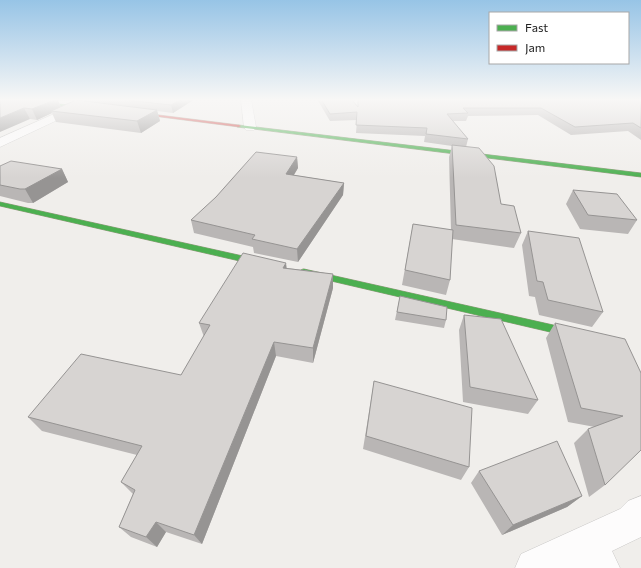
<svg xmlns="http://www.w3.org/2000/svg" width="641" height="568" font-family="Commissioner,sans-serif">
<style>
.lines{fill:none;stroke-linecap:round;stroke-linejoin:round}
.street-casing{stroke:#c9c8c7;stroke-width:1}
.fast-casing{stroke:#999a82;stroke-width:1}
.jam-casing{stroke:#999a82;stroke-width:1}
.street{fill:#fdfcfc;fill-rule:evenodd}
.fast{fill:#4caf50;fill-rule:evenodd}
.jam{fill:#c62828;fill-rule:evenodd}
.wall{fill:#b9b6b5;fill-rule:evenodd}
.shaded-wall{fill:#969493}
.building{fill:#d7d4d2;stroke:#969493}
</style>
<rect width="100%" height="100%" fill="#f0eeeb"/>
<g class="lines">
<defs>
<path id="street" d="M241 99H251L256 127 254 130H246L244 127Z
M79 103 84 106 83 108 0 147V138Z
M641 496V537L612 551 620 568H515L521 554 620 509 628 501Z"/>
<path id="fast" d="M0 99 94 107 96 108 94 109 0 100Z
M239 125 641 173V177L237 127V126Z
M0 202 270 262 274 265 270 268 0 206Z
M304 269 580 331 584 332 585 335 584 338 580 339 301 274 300 272 301 270Z"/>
<path id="jam" d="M127 111 239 125 241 126 239 127 129 113Z"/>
</defs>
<use href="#street" class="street-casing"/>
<use href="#fast" class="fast-casing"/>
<use href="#jam" class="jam-casing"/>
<use href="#street" class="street"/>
<use href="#fast" class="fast"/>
<use href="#jam" class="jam"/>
</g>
<path class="wall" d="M0 99H195L173 113 157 111 160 121 141 133 56 122 52 113 37 120 30 119ZM58 100 74 101 61 107Z
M317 99H351L358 107 641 99V140L628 131 571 135 538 115 468 116 466 121H453L468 139 466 147 501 204 521 233 514 248 452 239 450 280 446 295 402 285 413 224 451 230 449 157 452 146 424 142 425 136 356 133 357 120 330 121Z
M297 157 298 168 294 175 344 183 343 195 298 262 254 253 253 247 194 233 191 220Z
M0 166 62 169 68 182 33 203H28L0 196Z
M573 190 637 220 628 234 580 229 566 204Z
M528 231 603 312 592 327 539 315 535 297 529 296 522 245Z
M287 268 333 274V288L313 363 276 356 202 544 166 532 157 547 131 537 119 527 133 494 121 482 137 455 42 431 28 417 181 375 204 337 199 323Z
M400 296 446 320 444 328 395 320Z
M464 315 538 400 528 414 463 402 459 330Z
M555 323 641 373 605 485 589 497 574 443 588 429 595 427 568 422 546 338Z
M374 381 469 467 461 480 363 449Z
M479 471 582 496 567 507 502 535 471 483Z"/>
<path class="shaded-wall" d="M57 99 62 109 51 111 52 113 37 120 32 109Z
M182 99H195L173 113 171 105Z
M24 108 30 119 0 132V118Z
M157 110 160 121 141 133 137 121Z
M297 157 298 168 287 186 286 174Z
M62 169 68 182 33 203 25 189Z
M344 183 343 195 298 262 297 249Z
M286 263 288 278 283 268Z
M333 274V288L313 363V348Z
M274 342 276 356 202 544 194 535Z
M582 496 567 507 502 535 513 525Z
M156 522 166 532 157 547 146 537Z"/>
<path class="building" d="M0 99H57L32 109 24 108 0 118Z
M117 99H182L171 105Z
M321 99H351L358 107V99H641V128L633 123 575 127 541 108H463L468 113 447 114 468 139 426 134 427 128 356 125 357 112 330 114Z
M76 100 157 110 137 121 51 111Z
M452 145 479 148 494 166 501 204 514 206 521 233 456 225Z
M256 152 297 157 286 174 344 183 297 249 252 239 255 235 191 220 216 197Z
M11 161 62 169 25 189H20L0 185V166Z
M573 190 617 194 637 220 588 215Z
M413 224 453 230 450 280 405 270Z
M528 231 579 238 603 312 548 300 543 282 537 281Z
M243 253 286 263 283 268 333 274 313 348 274 342 194 535 156 522 146 537 119 527 135 490 121 482 142 446 28 417 81 354 181 375 210 325 199 323Z
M400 296 447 307 446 320 397 312Z
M464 315 501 319 538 400 470 387Z
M555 323 625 339 641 373V450L605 485 588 429 623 416 581 408Z
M374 381 472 408 469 467 366 436Z
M557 441 582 496 513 525 479 471Z"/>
<linearGradient id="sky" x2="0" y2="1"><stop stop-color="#97c4e6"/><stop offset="0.56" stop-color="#f8f7f6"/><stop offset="1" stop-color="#f8f7f6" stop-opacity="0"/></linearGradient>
<rect width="641" height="178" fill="url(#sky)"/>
<rect x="489" y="12" width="140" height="52" fill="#ffffff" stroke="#a7a7a7"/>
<rect x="497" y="25" width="20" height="6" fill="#4caf50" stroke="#a7a7a7"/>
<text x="525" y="32" font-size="12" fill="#222222">Fast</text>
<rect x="497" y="45" width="20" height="6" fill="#c62828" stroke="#a7a7a7"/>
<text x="525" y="52" font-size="12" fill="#222222">Jam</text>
</svg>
